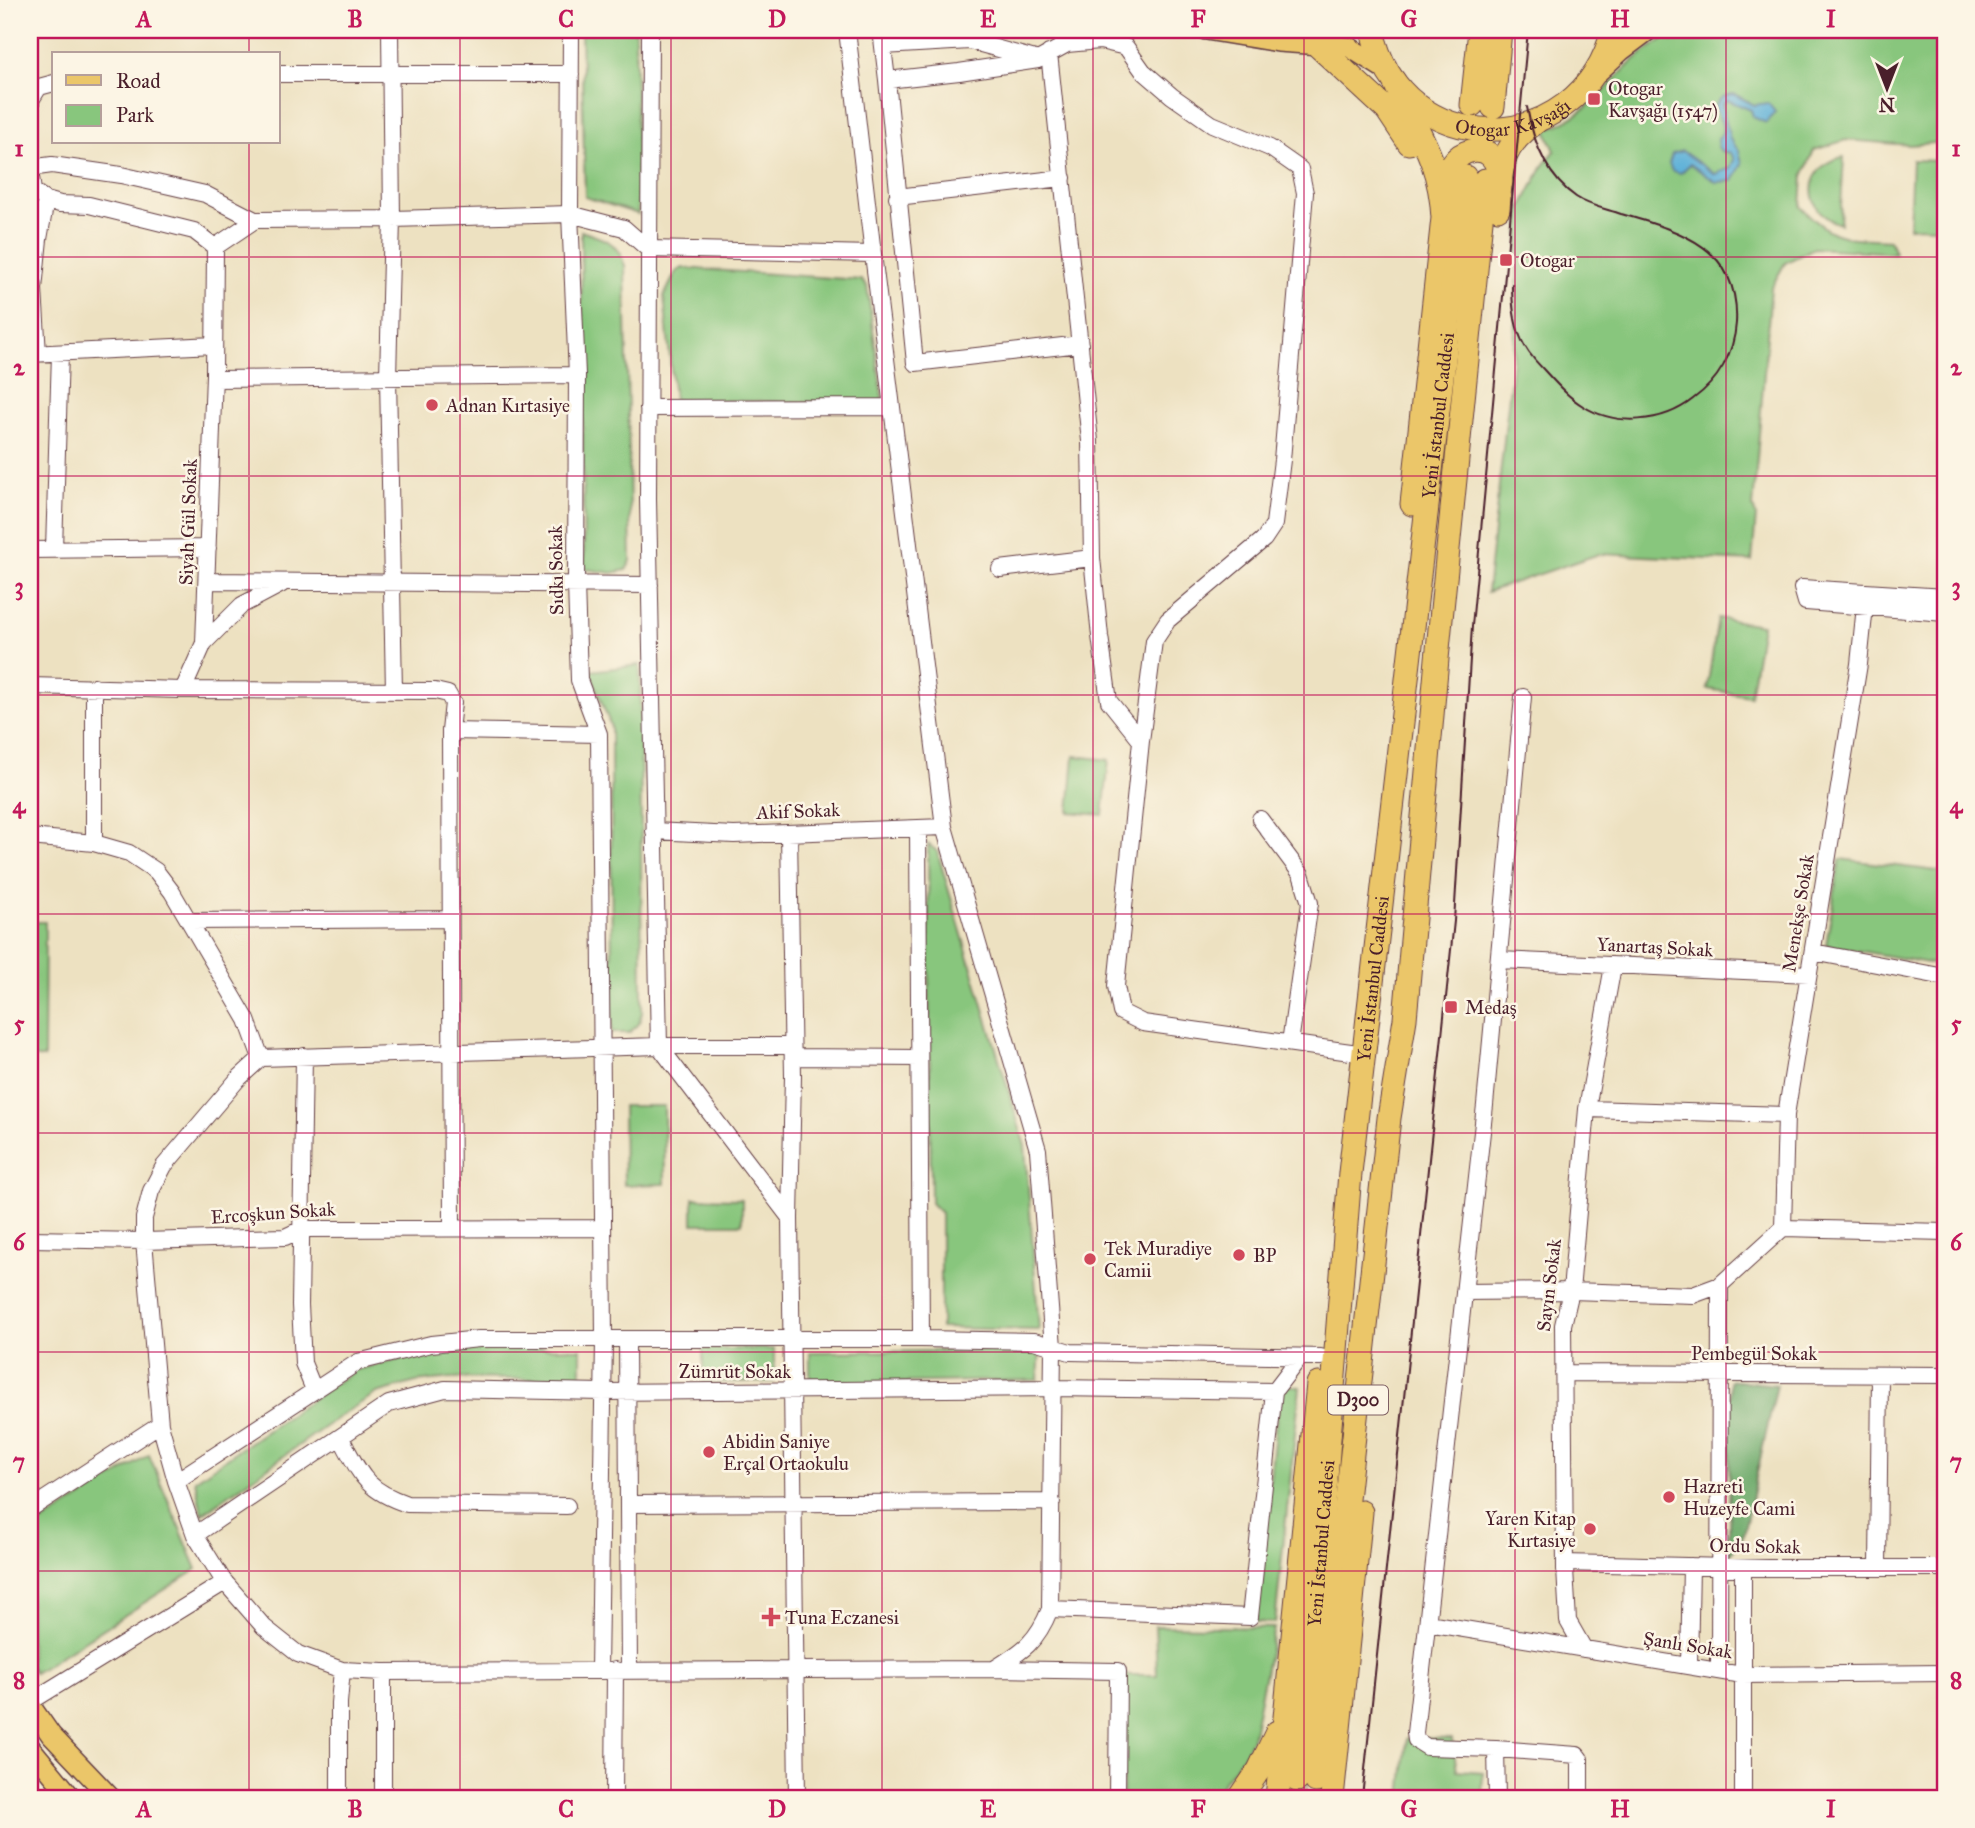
<svg xmlns="http://www.w3.org/2000/svg" width="1975" height="1828" font-family="'IM FELL Great Primer',serif">
<style>
.green{fill:#88c67d;stroke:#697254;stroke-width:2}
.forest{fill:#6eab6c;stroke:#5c654c;stroke-width:2}
.water{fill:#5cb0d8;stroke:#536882;stroke-width:2}
.lines{fill:none;stroke-linecap:round;stroke-linejoin:round}
.highway-tunnel{stroke:#ccbaa3;stroke-width:23;stroke-dasharray:23 11;stroke-linecap:butt}
.minor-casing{stroke:#623c42;stroke-width:18}
.major-casing{stroke:#623c42;stroke-width:22}
.highway-casing{stroke:#623c42;stroke-width:25}
.minor{stroke:#fff;stroke-width:16}
.major{stroke:#ebc669;stroke-width:19}
.highway{stroke:#ebc669;stroke-width:23}
.tram{stroke:#4a1f2b;stroke-width:2}
.grid{fill:none;stroke:#c2185b;stroke-width:2;stroke-opacity:0.55}
.poi-dot{fill:#d1495b;stroke:#fcf5e5;stroke-width:2.5}
.labels{text-anchor:middle;dominant-baseline:central;stroke-width:5;stroke-linejoin:round;paint-order:stroke}
.shield{fill:#fcf5e5;stroke:#7f5f63;stroke-width:2}
.shield-label{font-size:18px;font-weight:bold;fill:#4a1f2b}
.poi-label{font-size:19px;fill:#4a1f2b;stroke:#fcf5e5;text-anchor:start}
.street-label{font-size:19px;fill:#4a1f2b;stroke:#fcf5e5}
.neatline{fill:none;stroke:#c2185b;stroke-width:2.5}
.grid-label{font-size:23px;text-anchor:middle;font-weight:bold;fill:#c2185b}
</style>
<rect width="100%" height="100%" fill="#fcf5e5"/>
<filter id="ink" filterUnits="userSpaceOnUse"><feTurbulence type="fractalNoise" baseFrequency=".0143" numOctaves="2"/><feDisplacementMap in="SourceGraphic" scale="14" xChannelSelector="R" yChannelSelector="G"/><feConvolveMatrix kernelMatrix="1 2 1 2 8 2 1 2 1" color-interpolation-filters="sRGB"/></filter>
<filter id="wash" filterUnits="userSpaceOnUse"><feTurbulence type="fractalNoise" baseFrequency=".00686" numOctaves="4" result="noise"/><feDisplacementMap in="SourceGraphic" scale="28" xChannelSelector="R" yChannelSelector="G"/><feGaussianBlur stdDeviation="1.57" result="paint"/><feColorMatrix in="noise" values="0 0 0 0 0 0 0 0 0 0 0 0 0 0 0 0 0 1.4 0 .05"/><feComposite in="paint" operator="in"/></filter>
<g filter="url(#wash)">
<rect width="100%" height="100%" fill="#ede1c1"/>
<path class="green" d="M581 30H635L638 214 585 197Z
M1677 30H1945V142L1910 145 1846 140 1814 150 1803 176 1801 207C1835 242 1844 237 1890 240L1895 253 1814 248 1785 263 1771 288 1753 507 1756 516 1752 561 1599 554 1487 592 1514 351 1520 210 1544 164 1555 151 1546 130C1590 113 1600 93 1632 62 1645 50 1662 40 1677 30Z
M1844 157 1840 223V224C1801 212 1804 163 1844 157Z
M1912 160 1940 161 1945 173 1940 209 1941 228 1909 227Z
M581 231C604 239 617 240 625 266L631 561 626 570 612 573 584 569Z
M683 268 861 280 867 286 883 403 674 400 664 296 676 272Z
M1718 618 1762 625 1750 696 1707 689Z
M640 665 642 1013 638 1025 629 1033H612L611 727 590 671Z
M1074 756 1109 760 1103 815 1069 812Z
M928 844 937 851 1025 1146 1039 1330 941 1328V1213L931 1203Z
M1840 859 1945 872V966L1826 945Z
M30 922H45L44 1058H30Z
M623 1106H664L665 1184 624 1185Z
M693 1198 742 1199V1224H693Z
M473 1346 581 1349V1380L452 1378 416 1382 377 1393 343 1414 202 1514 195 1480 355 1370 431 1352Z
M703 1349H774V1382H703Z
M1040 1350 1038 1380 810 1384V1352Z
M1280 1384 1300 1387 1275 1623 1255 1622Z
M149 1455 197 1569 34 1673 30 1665V1530Z
M1155 1626 1274 1628 1252 1739 1243 1756 1211 1798H1123L1124 1675H1157Z
M1407 1738 1452 1739 1457 1770 1483 1772 1482 1798H1401Z"/>
<path class="forest" d="M1730 1380 1777 1385 1742 1539 1729 1556Z"/>
<path class="water" d="M1734 94 1754 105 1768 103 1775 112 1766 123 1753 117 1751 110 1727 100 1722 105 1730 139 1739 151 1742 164 1733 181 1716 182 1690 164 1681 173 1672 171 1669 164 1672 154 1682 151 1715 174 1730 168 1734 160 1731 153 1721 151 1718 147V139C1729 129 1718 118 1715 107 1719 98 1724 95 1734 94Z"/>
</g>
<g filter="url(#ink)">
<g class="lines">
<path class="highway-tunnel" d="M1295 1798 1297 1780"/>
<defs>
<path id="minor" d="M390 30 392 219 388 377 394 691
M571 30 570 214 577 375 576 584 579 680 599 734 604 1339 599 1670
M650 30 648 499 659 1046 790 1218 797 1798
M881 30 887 80 959 72 1038 60 1067 44 1100 41 1126 47 1143 71 1172 96 1212 124 1270 148 1300 169 1305 193 1282 460 1274 524 1264 539 1168 620 1154 641 1141 741 1116 986 1121 1012 1143 1023 1365 1054
M883 46 970 41 1035 59
M1049 53 1090 441 1092 558 1100 636 1109 701 1141 741
M278 74H571
M887 80 915 363 1080 344
M30 162 31 100 39 87 54 83
M30 168 52 165 121 175 205 194 255 220 392 219 570 214 624 228 648 249 873 254
M30 170 33 191 46 200 60 204 89 205 194 231 215 247
M897 197 1063 178
M30 354 214 345
M38 354 34 289 39 239 46 200
M214 379 577 375
M648 408 892 407
M54 549 60 353
M30 550 208 548
M1000 569 1092 558
M207 581 650 585
M1945 597 1802 588 1806 602 1945 613
M204 643 242 605 282 584
M30 686 183 690 435 691 448 694 453 703 450 731 452 1228
M183 690 204 643 214 375 215 247 255 220
M450 731 599 734
M1260 819 1301 874 1310 903 1290 1043
M918 828 921 1339
M654 831 734 835 944 827
M789 833 793 1076 790 1218
M30 837 94 843 129 853 156 871 172 892 247 1020 261 1058
M94 843V687
M189 921 450 919
M1813 952 1945 977
M1499 960 1809 974
M792 1046H659L261 1058 238 1079 164 1166 151 1191 144 1218V1241L160 1424 176 1481 195 1535 223 1580 264 1627 298 1654 342 1670 383 1672 994 1669C1023 1651 1037 1642 1050 1609L1053 1347 1038 1150 944 827 873 254 847 30
M304 1056 300 1305 303 1363 314 1390
M793 1057 919 1058
M1587 1109 1786 1115
M1783 1228 1786 1115 1859 664 1865 606
M30 1239 144 1241 285 1237 302 1229 603 1228
M1464 1292 1571 1291 1693 1295 1720 1285 1783 1228 1945 1232
M627 1339 629 1670
M1563 1373 1945 1375
M341 1438C361 1475 365 1490 407 1504L567 1506
M176 1481 358 1362 431 1344 479 1339H921L1034 1341 1070 1352 1321 1357
M628 1504 1052 1502
M30 1509 160 1424
M195 1535 389 1404 445 1389 603 1392 1053 1388 1274 1391 1300 1357
M1565 1563 1768 1568H1945
M1878 1568 1880 1375
M1050 1609 1250 1617 1274 1391
M1428 1623 1742 1675 1945 1673
M1584 1649 1568 1621 1565 1569 1563 1325 1571 1291 1587 1109 1613 966
M1689 1666 1691 1566
M994 1669 1118 1671 1117 1798
M1719 1671 1720 1285
M383 1672V1798
M30 1702 225 1582
M1496 1749 1577 1755 1580 1759V1798
M339 1798V1703L342 1670
M614 1798 615 1670
M1497 1798 1496 1749 1427 1747 1416 1740 1415 1733 1485 1105 1523 697
M1743 1798V1568"/>
<path id="major" d="M1206 30 1278 42 1349 47 1389 72
M1595 75 1621 51 1649 30
M30 1705 51 1735 111 1798
M30 1747 72 1798"/>
<g id="highway">
<path id="s1" d="M1372 30C1400 163 1580 162 1613 30"/>
<path d="M1317 45 1387 110 1409 143"/>
<path d="M1394 81C1417 132 1440 159 1443 218L1412 504"/>
<path d="M1472 105 1480 30"/>
<path d="M1493 107 1500 30"/>
<path d="M1446 196C1448 185 1448 173 1453 163 1461 151 1480 145 1491 156 1498 163 1499 172 1501 182"/>
<path d="M1498 209C1502 165 1499 149 1536 122"/>
<path id="s2" d="M1297 1780 1317 1591 1350 1173 1465 177"/>
<path d="M1316 1781 1389 1118 1405 1019 1437 659 1485 180"/>
<path d="M1240 1798 1259 1770 1277 1732"/>
<path d="M1277 1798 1318 1384"/>
<path d="M1332 1798 1361 1512"/>
</g>
</defs>
<use href="#minor" class="minor-casing"/>
<use href="#major" class="major-casing"/>
<use href="#highway" class="highway-casing"/>
<use href="#minor" class="minor"/>
<use href="#major" class="major"/>
<use href="#highway" class="highway"/>
<path class="tram" d="M1512 284C1512 302 1513 319 1520 336 1525 350 1534 360 1544 370 1556 383 1568 397 1583 406 1616 427 1663 423 1693 399 1718 381 1734 354 1736 323 1740 247 1680 231 1621 214 1606 209 1589 206 1576 197 1546 176 1533 142 1527 107
M1362 1798 1454 921 1472 626 1528 30"/>
</g>
</g>
<path class="grid" d="M249 30V54M460 30V1798M671 30V1798M882 30V1798M1093 30V1798M1304 30V1798M1515 30V1798M1726 30V1798M249 142V1798M30 257H1945M30 476H1945M30 695H1945M30 914H1945M30 1133H1945M30 1352H1945M30 1571H1945"/>
<g class="poi-dot">
<rect x="1587" y="92" width="14" height="14" rx="3.5"/>
<rect x="1499" y="253" width="14" height="14" rx="3.5"/>
<circle cx="432" cy="405" r="7"/>
<rect x="1444" y="1000" width="14" height="14" rx="3.5"/>
<circle cx="1239" cy="1255" r="7"/>
<circle cx="1090" cy="1259" r="7"/>
<circle cx="709" cy="1452" r="7"/>
<circle cx="1669" cy="1497" r="7"/>
<circle cx="1590" cy="1529" r="7"/>
<path d="M767.5 1606.5h7v7h7v7h-7v7h-7v-7h-7v-7h7z"/>
</g>
<g class="labels">
<rect class="shield" x="1328" y="1385.5" width="60" height="29" rx="5"/>
<g class="shield-label">
<text x="1358" y="1400">D300</text>
</g>
<g class="poi-label">
<text x="1608" y="88">Otogar<tspan x="1608" dy="22">Kavşağı (1547)</tspan></text>
<text x="1520" y="260">Otogar</text>
<text x="446" y="405">Adnan Kırtasiye</text>
<text x="1465" y="1007">Medaş</text>
<text x="1104" y="1248">Tek Muradiye<tspan x="1104" dy="22">Camii</tspan></text>
<text x="1253" y="1255">BP</text>
<text x="723" y="1441">Abidin Saniye<tspan x="723" dy="22">Erçal Ortaokulu</tspan></text>
<text x="1683" y="1486">Hazreti<tspan x="1683" dy="22">Huzeyfe Cami</tspan></text>
<text x="1576" y="1518" text-anchor="end">Yaren Kitap<tspan x="1576" dy="22">Kırtasiye</tspan></text>
<text x="785" y="1617">Tuna Eczanesi</text>
</g>
<g class="street-label">
<text stroke="none"><textPath href="#s1" startOffset="192">Otogar Kavşağı</textPath></text>
<text stroke="none"><textPath href="#s2" startOffset="1372">Yeni İstanbul Caddesi</textPath></text>
<text transform="translate(188 522) rotate(-88)">Siyah Gül Sokak</text>
<text transform="translate(556 570) rotate(-91)">Sıdkı Sokak</text>
<text transform="translate(798 811) rotate(-2)">Akif Sokak</text>
<text transform="translate(1798 913) rotate(-81)">Menekşe Sokak</text>
<text transform="translate(1655 947) rotate(3)">Yanartaş Sokak</text>
<text stroke="none"><textPath href="#s2" startOffset="805">Yeni İstanbul Caddesi</textPath></text>
<text transform="translate(273 1213) rotate(-4)">Ercoşkun Sokak</text>
<text transform="translate(1549 1285) rotate(-83)">Sayın Sokak</text>
<text x="1754" y="1353">Pembegül Sokak</text>
<text x="735" y="1371">Zümrüt Sokak</text>
<text stroke="none"><textPath href="#s2" startOffset="238">Yeni İstanbul Caddesi</textPath></text>
<text transform="translate(1755 1546) rotate(1)">Ordu Sokak</text>
<text transform="translate(1688 1645) rotate(9)">Şanlı Sokak</text>
</g>
</g>
<rect width="1975" height="1828" fill="none" stroke="#fcf5e5" stroke-width="77"/>
<rect x="52" y="52" width="228" height="91" fill="#fcf5e5" stroke="#b59f9b" stroke-width="2"/>
<rect x="66" y="75" width="35" height="10" fill="#ebc669" stroke="#b59f9b" stroke-width="2"/>
<text x="116" y="88" font-size="21" fill="#4a1f2b">Road</text>
<rect x="66" y="105" width="35" height="21" fill="#88c67d" stroke="#b59f9b" stroke-width="2"/>
<text x="116" y="122" font-size="21" fill="#4a1f2b">Park</text>
<g transform="translate(1887 88) rotate(180)" stroke="#fcf5e5" stroke-width="5" paint-order="stroke">
<path d="M0-5L12 26L0 18L-12 26Z" fill="#4a1f2b"/>
<text y="-10" font-size="19" font-weight="bold" text-anchor="middle" fill="#4a1f2b">N</text>
</g>
<rect x="38" y="38" width="1899" height="1752" class="neatline"/>
<g class="grid-label">
<text x="144" y="27">A</text>
<text x="355" y="27">B</text>
<text x="566" y="27">C</text>
<text x="777" y="27">D</text>
<text x="988" y="27">E</text>
<text x="1198" y="27">F</text>
<text x="1409" y="27">G</text>
<text x="1620" y="27">H</text>
<text x="1831" y="27">I</text>
<text x="19" y="156">1</text>
<text x="1956" y="156">1</text>
<text x="19" y="375">2</text>
<text x="1956" y="375">2</text>
<text x="19" y="594">3</text>
<text x="1956" y="594">3</text>
<text x="19" y="813">4</text>
<text x="1956" y="813">4</text>
<text x="19" y="1031">5</text>
<text x="1956" y="1031">5</text>
<text x="19" y="1250">6</text>
<text x="1956" y="1250">6</text>
<text x="19" y="1469">7</text>
<text x="1956" y="1469">7</text>
<text x="19" y="1688">8</text>
<text x="1956" y="1688">8</text>
<text x="144" y="1817">A</text>
<text x="355" y="1817">B</text>
<text x="566" y="1817">C</text>
<text x="777" y="1817">D</text>
<text x="988" y="1817">E</text>
<text x="1198" y="1817">F</text>
<text x="1409" y="1817">G</text>
<text x="1620" y="1817">H</text>
<text x="1831" y="1817">I</text>
</g>
</svg>
